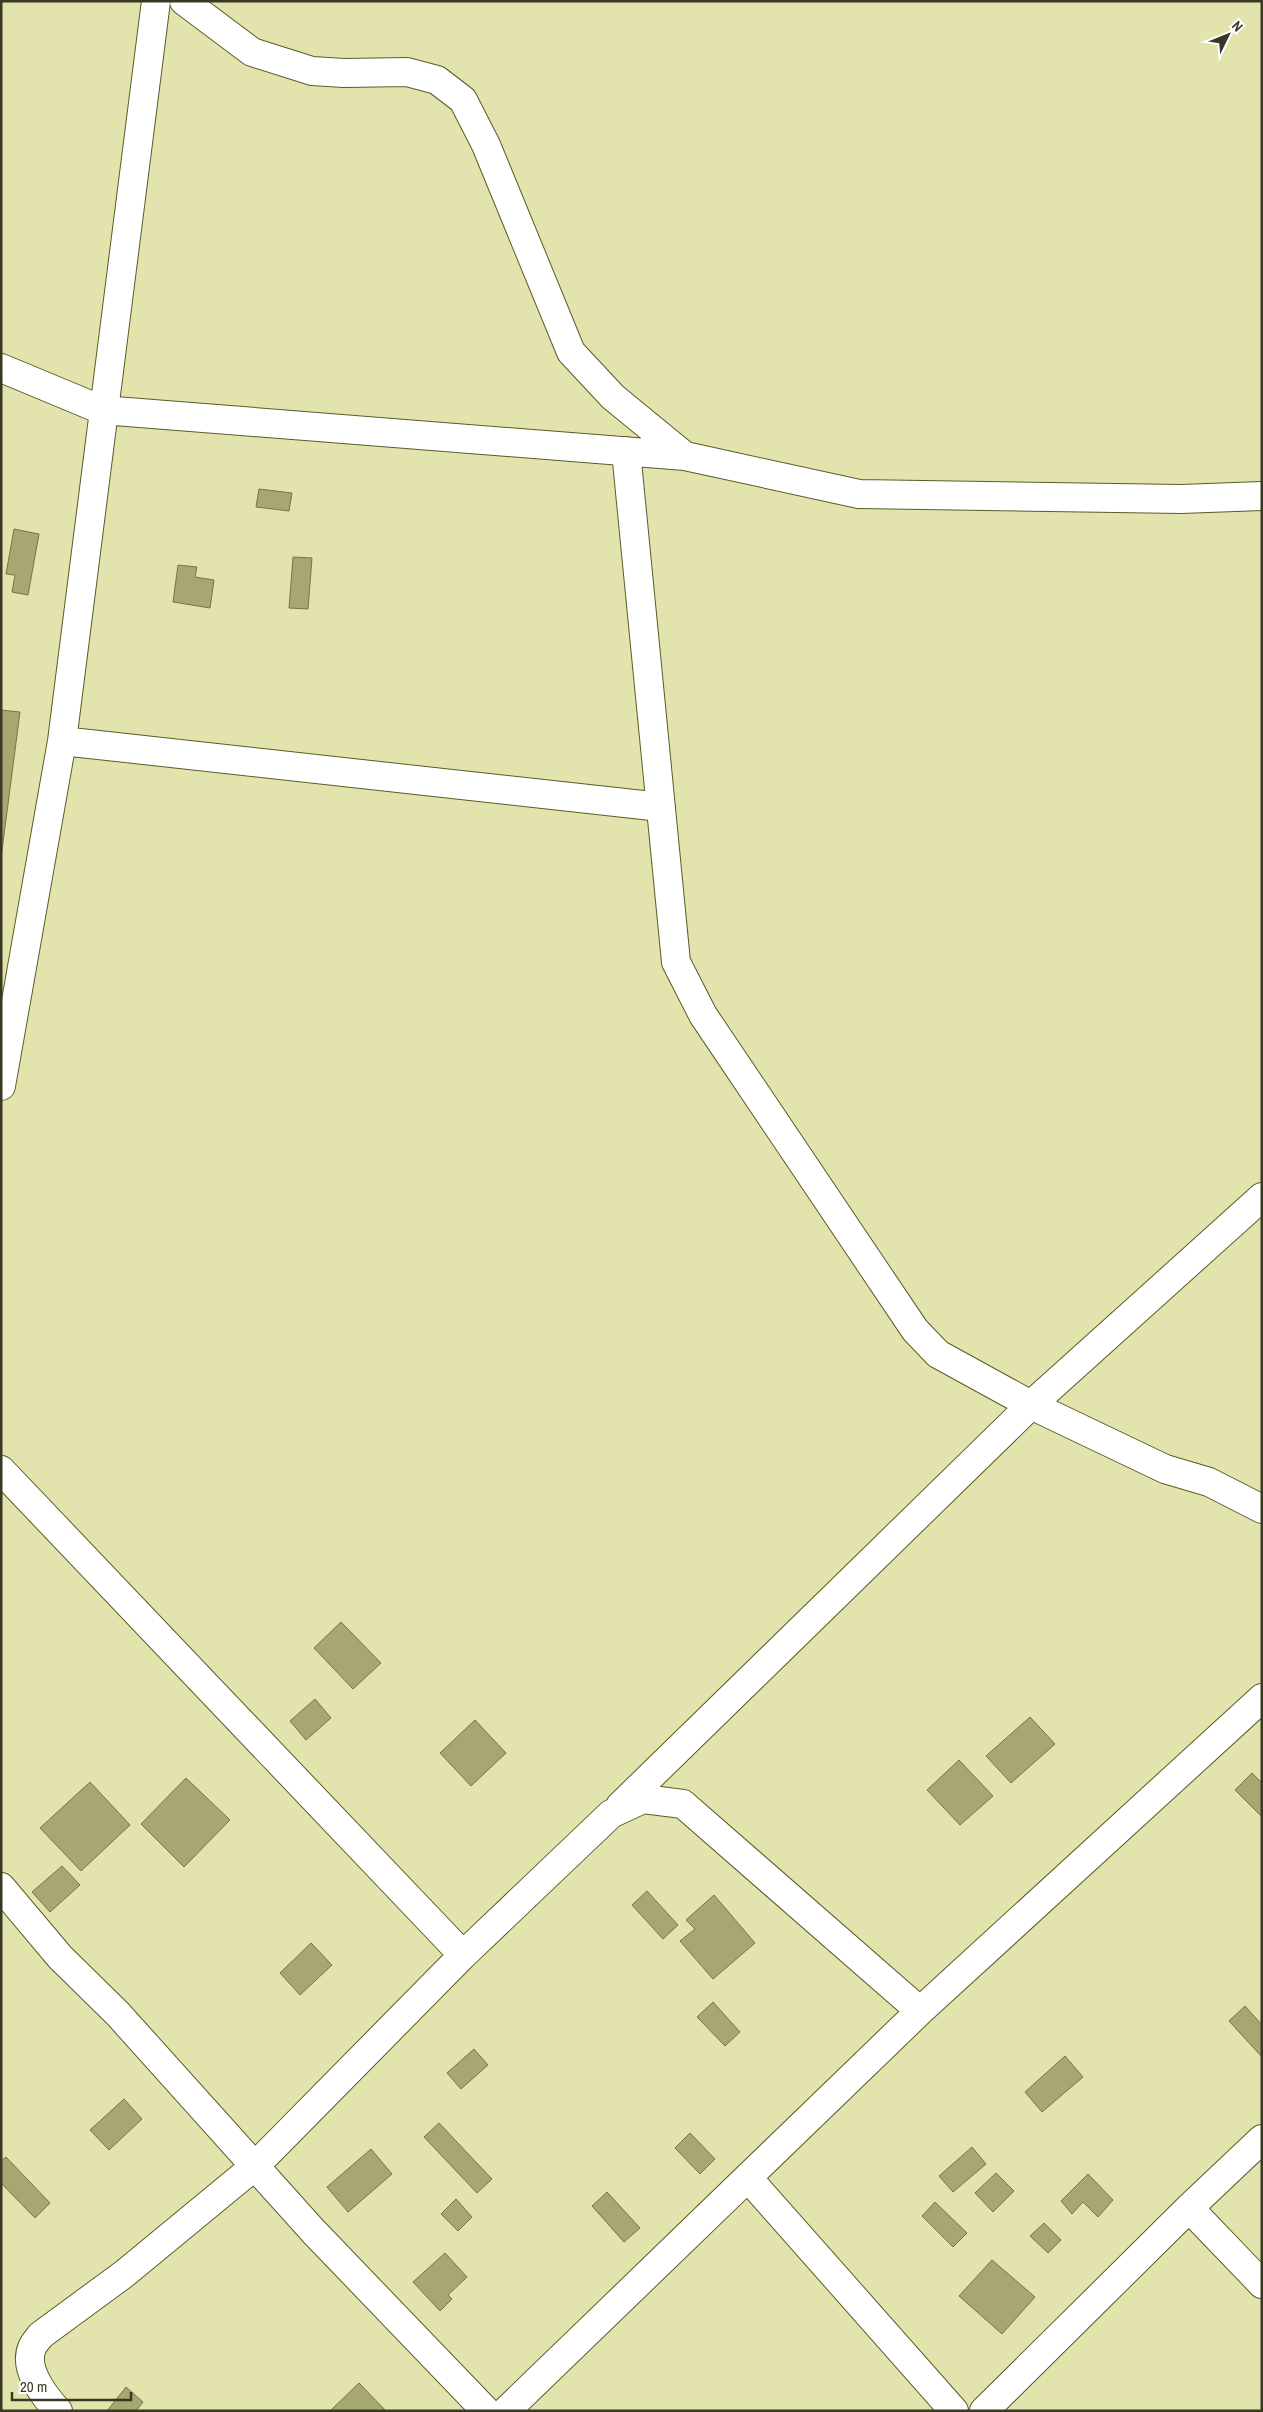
<svg xmlns="http://www.w3.org/2000/svg" width="1263" height="2412" font-family="'Archivo Narrow',sans-serif">
<style>
.building{fill:#a7a772;stroke:#767643}
.lines{fill:none;stroke-linecap:round;stroke-linejoin:round}
.minor-casing{stroke:#5b5b28;stroke-width:30}
.minor{stroke:#fff;stroke-width:28}
</style>
<rect width="100%" height="100%" fill="#e3e4ad"/>
<path class="building" d="M259 489 292 493 289 511 256 507Z
M14 529 39 534 28 595 12 592 15 575 6 574Z
M293 557 312 558 308 609 289 608Z
M178 565 197 567 195 577 214 580 210 608 173 602Z
M1 710 20 712 1 858Z
M341 1622 381 1663 353 1689 314 1648Z
M315 1699 331 1718 306 1740 290 1721Z
M1030 1717 1055 1744 1011 1783 986 1756Z
M475 1720 506 1753 471 1786 440 1753Z
M959 1760 993 1796 960 1825 927 1790Z
M1252 1773 1262 1783V1817L1235 1790Z
M186 1778 230 1820 184 1867 141 1824Z
M90 1782 130 1825 81 1871 40 1828Z
M62 1866 80 1885 50 1912 32 1892Z
M647 1891 678 1925 663 1939 632 1905Z
M714 1895 755 1943 713 1979 680 1941 695 1929 686 1920Z
M311 1943 332 1965 300 1995 280 1973Z
M713 2002 740 2032 725 2046 697 2017Z
M1245 2006 1262 2025V2057L1229 2021Z
M474 2049 488 2065 461 2089 447 2073Z
M1065 2056 1083 2077 1042 2112 1025 2092Z
M124 2099 142 2119 109 2150 90 2130Z
M439 2123 492 2179 477 2193 424 2137Z
M690 2133 715 2159 700 2174 675 2148Z
M972 2147 986 2164 953 2192 939 2176Z
M371 2149 392 2174 348 2212 327 2187Z
M6 2157 50 2203 35 2218 1 2183V2161Z
M996 2173 1014 2191 993 2212 975 2193Z
M1088 2174 1113 2200 1098 2217 1083 2202 1072 2214 1061 2201Z
M607 2192 640 2228 624 2242 592 2206Z
M456 2199 472 2217 458 2231 441 2214Z
M935 2202 967 2233 953 2247 922 2216Z
M1044 2223 1061 2240 1048 2253 1030 2236Z
M445 2253 467 2277 448 2295 452 2299 440 2311 413 2282Z
M992 2260 1035 2297 1002 2334 959 2296Z
M359 2383 386 2411H330Z
M126 2387 143 2402 136 2411H107Z"/>
<g class="lines">
<defs>
<path id="minor" d="M184 1 252 52 312 71 344 73 407 72 437 80 463 100 486 145 571 352 613 397 685 456 859 494 1181 499 1262 496
M1 368 102 410 685 456
M626 451 676 962 703 1015 915 1330 938 1354 1031 1405 1165 1469 1209 1482 1262 1509
M62 741 661 807
M1 1086 62 741 156 1
M1 1470 463 1955
M620 1806 1031 1405 1262 1197
M1 1887 60 1957 118 2014 314 2232 486 2411
M748 2178 954 2411
M1189 2208 1262 2284
M58 2411C45 2397 23 2369 32 2348 33 2344 38 2339 41 2335L124 2274 255 2166 463 1955 611 1814 643 1799 683 1804 920 2011
M506 2411 920 2011 1262 1698
M984 2411 1189 2208 1262 2139"/>
</defs>
<use href="#minor" class="minor-casing"/>
<use href="#minor" class="minor"/>
</g>
<rect width="1263" height="2412" fill="none" stroke="#393923" stroke-width="5"/>
<g transform="translate(1228 35) rotate(47)" stroke="#ffffff" stroke-width="4" paint-order="stroke">
<path d="M0-4L9 19L0 12L-9 19Z" fill="#393923"/>
<text y="-8" font-size="14" font-weight="bold" text-anchor="middle" fill="#393923">N</text>
</g>
<path d="M12 2392v8h119v-8" fill="none" stroke="#393923" stroke-width="2.5"/>
<text x="20" y="2392" font-size="15" fill="#393923" stroke="#ffffff" stroke-width="4" paint-order="stroke">20 m</text>
</svg>
